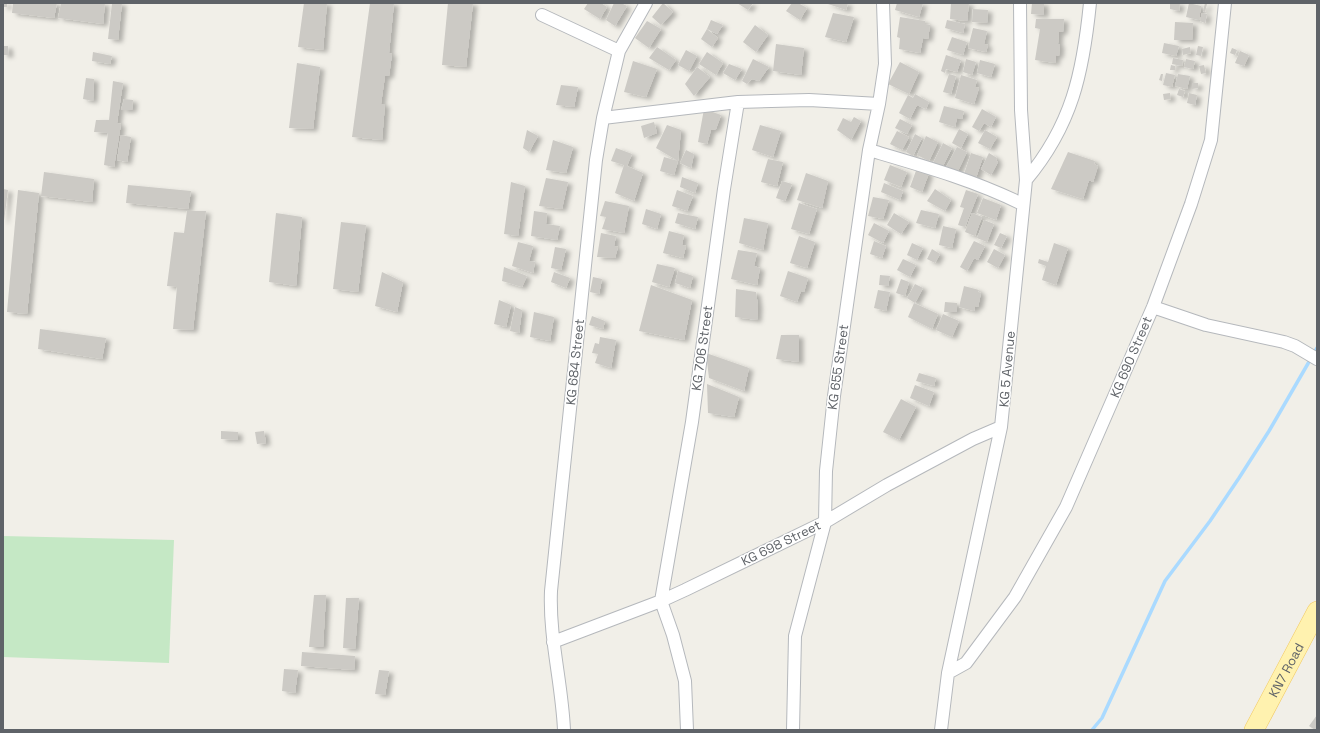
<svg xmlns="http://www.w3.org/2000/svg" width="1320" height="733" font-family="'Space Grotesk',sans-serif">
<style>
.green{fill:#c5e8c5}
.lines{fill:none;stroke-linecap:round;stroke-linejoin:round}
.stream{stroke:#aadaff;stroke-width:3.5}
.building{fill:#cccac5;filter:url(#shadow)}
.minor-casing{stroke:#b5b8bc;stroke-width:14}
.primary-casing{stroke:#f2c960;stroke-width:20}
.minor{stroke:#fff;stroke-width:12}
.primary{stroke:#fff2af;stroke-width:19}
.labels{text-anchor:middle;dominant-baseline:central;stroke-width:3;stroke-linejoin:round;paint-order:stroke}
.street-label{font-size:13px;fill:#5f6368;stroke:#fff}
</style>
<defs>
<filter id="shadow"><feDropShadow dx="4.5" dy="2.5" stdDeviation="2" flood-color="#0004"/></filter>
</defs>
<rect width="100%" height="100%" fill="#f1efe8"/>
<path class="green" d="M3 536 174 540 169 663 3 657Z"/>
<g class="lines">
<path class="stream" d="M1092 730 1102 718 1165 581 1210 521 1239 478 1269 431 1317 348"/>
</g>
<path class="building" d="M3 3H7V7H3Z
M13 3H57L54 18 12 13Z
M61 3H105L103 24 58 18Z
M112 3H122L118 40 108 39Z
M304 3H327L323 50 298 47Z
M370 3H394L389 53 392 54 389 76H385L381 104H385L382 140 352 137Z
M448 3H473L466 67 442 65Z
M588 3H601L607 7 600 19 584 9Z
M614 3H621L627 6 615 26 606 20Z
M663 3 673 12 661 25 652 17Z
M737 3H753L748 10Z
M792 3H798L807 8 800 20 786 11Z
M825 3H848L846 10Z
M897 3H923L919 17 895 10Z
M951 3H969L967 21 950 19Z
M1032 3H1044V15L1031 14Z
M1170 3H1180L1179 11 1170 9Z
M1189 3 1201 6 1199 20 1186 17Z
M1205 3 1207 4 1205 12 1203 11Z
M973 9 988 10 987 23 972 22Z
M833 13 854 17 846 42 825 37Z
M1202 13 1207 14 1205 23 1200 21Z
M900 17 925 21V24L930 25 928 39 923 38 920 53 899 49 900 38 897 37Z
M1036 19H1064L1063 32H1059L1058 44H1060L1059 56 1056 55 1055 63 1035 60 1040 29 1035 28Z
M711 20 723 25 717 34 707 29Z
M947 20 965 24 963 33 945 28Z
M647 21 661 29 649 48 635 38Z
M1175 22 1193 23 1192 40H1174Z
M755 25 768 35 756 52 743 42Z
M973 28 987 31 984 44 988 45 986 52 968 48Z
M707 29 718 38 712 47 701 39Z
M952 37 967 42 963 55 947 50Z
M1164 43 1179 46 1176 56 1162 53Z
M776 44 804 48 801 75 773 71Z
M3 46H8L9 55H3Z
M1198 46 1203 47 1201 56 1196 55Z
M657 47 676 60 669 70 649 58Z
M1190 47 1191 53 1183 55 1182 49Z
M1232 48 1237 50 1235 55 1230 53Z
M686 50 697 56 689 71 678 65Z
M1240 51 1249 55 1244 66 1235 63Z
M93 52 112 56 110 64 92 61Z
M707 52 723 63 716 75 699 64Z
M946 55 961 60 957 72 946 69 945 73 941 71Z
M1173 58 1183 60 1182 66 1172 64Z
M753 59 769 67 759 81 752 79 747 84 742 81Z
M966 59 976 62 972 75 963 72Z
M1186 59 1195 61 1193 69 1184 67Z
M980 60 995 64 991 77 977 73Z
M633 61 657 69 646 97 624 92Z
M900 62 919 72 909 94 888 84Z
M297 63 320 67 313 129 289 128Z
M729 64 742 69 735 80 723 73Z
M1171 65 1175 66V70H1170Z
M1204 65 1206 73 1201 74 1199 66Z
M697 67 710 77 694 96 685 84Z
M1166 73 1175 75 1172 87 1163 85Z
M949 74 956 76 951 94 943 92Z
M1161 74H1163L1162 81 1159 80Z
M1178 74 1190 76 1187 89 1175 86Z
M961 75 977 80 975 87 979 88 974 104 955 98Z
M86 78 94 79 93 101 83 99Z
M113 81 123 83 117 123 121 124 114 167 104 165 108 133 94 132 96 120H109Z
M1192 83H1198V88L1192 89Z
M561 85 578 87 574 107 556 105Z
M1179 89 1185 91 1183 97 1177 95Z
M1170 93 1171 99 1164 100 1163 94Z
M1189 93 1197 95 1195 105 1187 103Z
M915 94 929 102 926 109 917 105 910 119 899 113 908 95 913 98Z
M124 99 133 100 132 110H121Z
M944 106 964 111 962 119 957 118 955 127 939 122Z
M704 109 721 115 716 129 711 130 707 144 698 142Z
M982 109 996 117 991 127 984 123 979 131 972 127Z
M854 117 861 121 851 140 837 130 843 118 851 122Z
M900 119 912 125 907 134 895 128Z
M654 122 657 133 644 138 641 126Z
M667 125 681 130 678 161 674 175 660 171 664 157 678 161 656 148Z
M760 125 781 131 773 157 752 150Z
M959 129 968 134 961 148 952 143Z
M527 130 538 136 529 152 523 148Z
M985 130 997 137 990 149 978 143Z
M897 131 909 137 902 150 890 144Z
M915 134 922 138 913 156 906 152Z
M121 135 131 137 127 162 117 160Z
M926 136 938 142 929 161 917 155Z
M553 140 573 147 566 173 546 170Z
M943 143 952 148 941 170 932 165Z
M957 147 967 152 956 175 945 169Z
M616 148 632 154 627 166 643 173 634 201 615 193 624 165 611 161Z
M686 150 694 154 691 168 680 163Z
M1068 152 1095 161 1094 164 1098 166 1093 182 1089 180 1083 199 1051 189Z
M971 153 983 157 976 178 964 174Z
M989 153 997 158 996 161 998 162 991 175 981 169Z
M768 159 783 162 777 186 761 182Z
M890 165 907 172 901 187 884 180Z
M917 168 929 173 922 192 910 187Z
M44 172 94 179 92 202 41 196Z
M806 173 828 181 822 208 797 200Z
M682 177 698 183 695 193 680 187Z
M546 178 568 182 562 209 539 206Z
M782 181 792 184 785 201 776 198Z
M511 182 525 186 518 236 504 234Z
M884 183 903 191 900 200 881 192Z
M128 185 191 191 188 209 126 203Z
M3 189 8 190 4 221H3Z
M935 189 951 200 945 211 927 201Z
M18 190 39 193 27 314 7 312Z
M677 190 693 196 687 211 672 206Z
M966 190 978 194 965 227 958 225 964 208 960 207Z
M873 197 889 200 883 219 868 216Z
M983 198 1001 205 996 220 977 213Z
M605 201 629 206 624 233 602 229 606 217 600 216Z
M799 203 817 209 809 234 791 229Z
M646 209 661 214 657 229 642 224Z
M921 210 939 214 935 228 916 223Z
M187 211H206L193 330 173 329 177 287 167 286 174 232 184 233Z
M534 211 547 213 546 224 560 226 557 240 531 236Z
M276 213 302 217 296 286 269 282Z
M678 213 698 217 695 229 675 223Z
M894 213 909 222 901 234 887 225Z
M972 213 982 217 975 236 965 232Z
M744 218 768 223 763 250 739 243Z
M984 220 994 224 987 242 977 238Z
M341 222 366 225 358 292 333 289Z
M874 223 889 231 883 243 868 235Z
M943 226 956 229 952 248 939 245Z
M669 231 684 235 682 245 686 246 683 258 663 253Z
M601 233 616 236 614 246 618 247 615 258 597 257Z
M1000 233 1007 236 1001 248 994 245Z
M799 236 815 242 807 268 790 263Z
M874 241 886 246 882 258 870 254Z
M974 241 985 246 978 260 974 258 967 271 960 267Z
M518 242 533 246 529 261 535 262 533 273 512 266Z
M912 243 923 248 917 260 907 255Z
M1054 243 1068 248 1056 285 1042 280 1046 266 1038 263 1039 259 1048 262Z
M555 247 566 249 561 270 551 268Z
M932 249 940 254 935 263 927 259Z
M994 249 1005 255 998 268 987 262Z
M738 250 757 253 754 266 760 268 757 285 731 279Z
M903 259 916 265 910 277 897 270Z
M657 264 675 268 669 287 652 282Z
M504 267 527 276 522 287 502 281Z
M678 271 693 276 690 288 675 283Z
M788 271 808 278 804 292 801 291 797 302 780 296Z
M382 272 403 282 397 312 375 306Z
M554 272 570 278 566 288 551 282Z
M880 275 890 276 888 286 879 285Z
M593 277 602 279 599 294 590 292Z
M901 279 909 282 905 296 896 293Z
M915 284 923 288 915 303 907 298Z
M651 285 692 300 684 340 639 331Z
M964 286 979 290 978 292 981 293 978 307 975 306 974 311 959 307Z
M736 289 756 292 758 306 757 320 735 317Z
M878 290 890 292 886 311 874 308Z
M499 300 511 305 506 327 494 324Z
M945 302 957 303V312H944Z
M914 303 938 314 932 329 908 317Z
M515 307 522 310 519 333 510 331Z
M534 312 554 317 550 341 530 337Z
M943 314 959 321 952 337 936 330Z
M592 316 605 321 603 329 589 325Z
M40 329 106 338 102 359 38 349Z
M781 335H799V362L776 359Z
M600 337 616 340 611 368 595 363 598 354 592 353 595 343 599 344Z
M706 353 749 368 744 391 709 378Z
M919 373 936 378 934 386 916 381Z
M707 384 739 397 734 417 708 413Z
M915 385 934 392 929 406 910 398Z
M901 399 916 407 899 440 883 432Z
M221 431 238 432V440L221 439Z
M264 431 266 443 257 444 255 432Z
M314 595H326L323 647H309Z
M346 598H359L355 649 343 648Z
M302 652 355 656 354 670 301 666Z
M284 669 298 670 295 693 282 691Z
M379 670 389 671 385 695 375 694Z
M1317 715V730H1315L1309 726Z"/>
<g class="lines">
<defs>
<path id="minor" d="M542 15 619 51
M603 118 738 102
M869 150C920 165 974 180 1022 204
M1026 180C1072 125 1083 73 1090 3
M1153 307 1206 325 1284 342 1295 346 1317 359
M553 642 661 601 685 590 825 522 887 485 973 439 1001 427
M948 673 966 663 1015 597 1066 507 1153 307 1191 204 1211 140 1225 3
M564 730C562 683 549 638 551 591L596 160 603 118 619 51 646 3
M687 730 685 681 673 635 661 601 692 422 724 189 738 102 809 100 879 104
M793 730 795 636 825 522 826 471 834 396 869 150 879 104 885 64 883 3
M941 730 948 673 1001 427 1026 180 1021 110 1020 3"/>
<g id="primary">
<path id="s1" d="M1254 730 1317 611"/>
</g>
</defs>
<use href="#minor" class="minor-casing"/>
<use href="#primary" class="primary-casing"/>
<use href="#minor" class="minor"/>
<use href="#primary" class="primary"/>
</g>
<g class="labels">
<g class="street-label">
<text transform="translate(702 348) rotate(-82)">KG 706 Street</text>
<text transform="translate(1131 357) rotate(-67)">KG 690 Street</text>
<text transform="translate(575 362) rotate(-84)">KG 684 Street</text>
<text transform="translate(838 367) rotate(-82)">KG 655 Street</text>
<text transform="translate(1007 369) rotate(-85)">KG 5 Avenue</text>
<text transform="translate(781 543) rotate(-26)">KG 698 Street</text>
<text stroke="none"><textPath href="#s1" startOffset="68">KN7 Road</textPath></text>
</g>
</g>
<rect width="1320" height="733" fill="none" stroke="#5f6368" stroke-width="8"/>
</svg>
